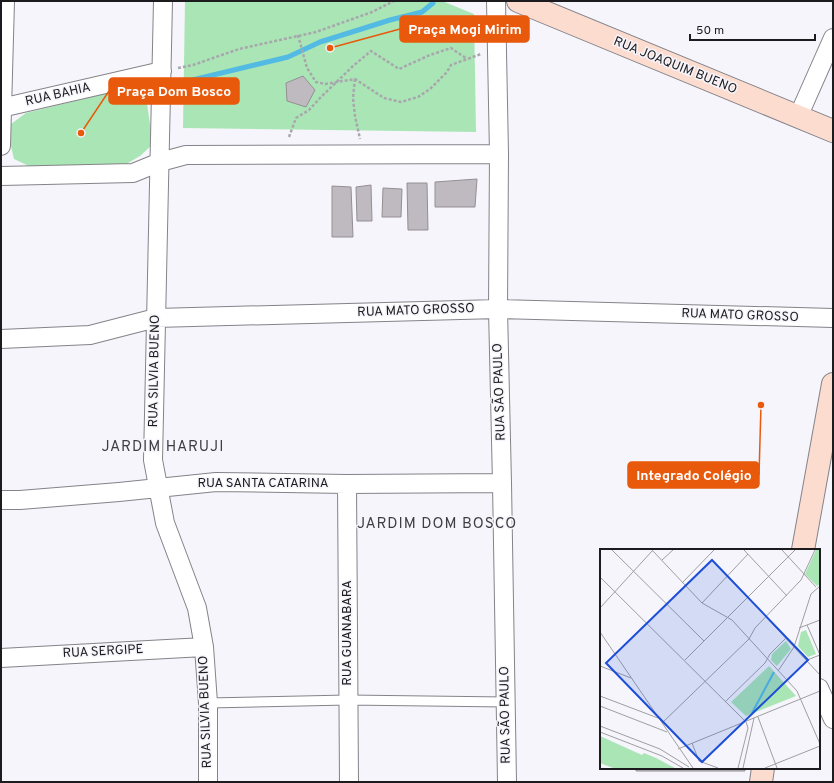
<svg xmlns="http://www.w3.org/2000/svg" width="834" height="783" font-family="Overpass,sans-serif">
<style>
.green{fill:#aae6b5}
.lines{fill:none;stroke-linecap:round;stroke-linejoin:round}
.stream{stroke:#52bae3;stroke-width:5}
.building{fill:#bfbabf;stroke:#958f94}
.lane-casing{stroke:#838389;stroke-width:11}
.street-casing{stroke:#838389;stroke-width:20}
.secondary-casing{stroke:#838389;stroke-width:24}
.path{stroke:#a7a7ac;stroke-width:2.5;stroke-dasharray:3 2;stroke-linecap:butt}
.lane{stroke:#fff;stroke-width:9}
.street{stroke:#fff;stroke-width:18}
.secondary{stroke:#fddcd0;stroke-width:22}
.labels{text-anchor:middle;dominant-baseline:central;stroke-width:3;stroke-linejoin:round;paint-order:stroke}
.street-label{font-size:13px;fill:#1c1c1e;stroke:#f5f5fb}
.quarter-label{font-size:15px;letter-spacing:1px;fill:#3e3e43;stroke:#f5f5fb}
.inset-river{fill:none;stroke:#52bae3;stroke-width:2}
.inset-road{fill:none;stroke:#9e9ea3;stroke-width:1}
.view{fill:#1d4ed8;fill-opacity:0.15;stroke:#1d4ed8;stroke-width:2}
.inset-edge{fill:none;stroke:#1c1c1e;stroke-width:2}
.leader{fill:none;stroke:#e8590c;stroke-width:1.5}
.callout-dot{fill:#e8590c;stroke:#f5f5fb;stroke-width:1.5}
.callout{fill:#e8590c;stroke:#e8590c;stroke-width:1.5}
.callout-label{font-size:14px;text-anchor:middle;font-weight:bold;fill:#fff}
</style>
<rect width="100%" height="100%" fill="#f5f5fb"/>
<path class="green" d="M185 1H442L474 14 476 132 183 128Z
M137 89 146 97 153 144 140 156 123 166 31 167 14 159 10 142 11 124 26 113 120 90Z"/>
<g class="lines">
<path class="stream" d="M184 82 288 57 320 42 390 20 422 12 433 3"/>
</g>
<path class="building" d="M303 76 315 90 306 107 287 101 286 83Z
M477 179 475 207H435V182Z
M407 183H427L428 230H408Z
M371 185 372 221H357L356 187Z
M332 186 351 187 353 237H332Z
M383 188 402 189 401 217H382Z
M636 768H745V771H636Z"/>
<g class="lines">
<defs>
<path id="lane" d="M208 703 348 700 506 702"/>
<path id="street" d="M163 1 153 460 165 523 197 608 204 647 208 703V782
M496 1 499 154 498 309 502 483 507 782
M1 108 162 71
M798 117 833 38
M1 146 5 1
M1 176 133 173 160 162 186 155 499 154
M1 339 90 335 156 318 498 309 833 318
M347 484 349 782
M1 500H20L119 492 216 482 347 484 502 483
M1 658 204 647
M819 688 833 719"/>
<path id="secondary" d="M518 1 833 131
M803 550 833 384
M761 782 763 768"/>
</defs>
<use href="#lane" class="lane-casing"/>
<use href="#street" class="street-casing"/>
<use href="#secondary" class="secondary-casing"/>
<path class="path" d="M298 35 307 68 316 82 325 84 355 79 384 98 401 102 418 97 430 89 447 72 451 65 481 54
M178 68 193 65 239 49 316 32 372 12 394 1
M355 79 353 98 355 116 360 139
M289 137 296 118 309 110 320 98 353 66 371 51 399 69 430 55 451 48 467 59"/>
<use href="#lane" class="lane"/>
<use href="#street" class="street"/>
<use href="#secondary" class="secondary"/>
</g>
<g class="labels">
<g class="street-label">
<text transform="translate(675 66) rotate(22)">RUA JOAQUIM BUENO</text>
<text transform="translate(58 95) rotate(-13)">RUA BAHIA</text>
<text transform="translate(416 311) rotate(-2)">RUA MATO GROSSO</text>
<text transform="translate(740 316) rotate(2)">RUA MATO GROSSO</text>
<text transform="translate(155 371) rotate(-89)">RUA SILVIA BUENO</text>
<text transform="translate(500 392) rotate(-92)">RUA SÃO PAULO</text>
<text x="263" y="484">RUA SANTA CATARINA</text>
<text transform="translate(348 633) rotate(-90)">RUA GUANABARA</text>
<text transform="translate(103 652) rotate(-3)">RUA SERGIPE</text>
<text transform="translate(206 712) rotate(-92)">RUA SILVIA BUENO</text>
<text transform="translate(506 715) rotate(-91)">RUA SÃO PAULO</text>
</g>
<g class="quarter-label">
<text x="163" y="447">JARDIM HARUJI</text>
<text x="437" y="524">JARDIM DOM BOSCO</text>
</g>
</g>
<g transform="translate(600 549)">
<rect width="220" height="220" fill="#f5f5fb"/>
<path d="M216 1H220V35L217 37 205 25ZM206 81 216 105 208 108 198 97 201 83ZM186 92 191 100 177 117 171 111 172 105ZM169 117 196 147 146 167 131 153ZM0 187 42 206 44 204 56 209 75 219H13L0 214Z" fill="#aae6b5"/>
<path class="inset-river" d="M152 164 174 123"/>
<path class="inset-road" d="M12 1 104 92M52 1 102 54 132 71 197 142 220 195M144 1 187 47M182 1 216 38M62 11 73 1M0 28 146 173 148 179 138 219M82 34 114 1M102 54 148 5M0 59 53 1M166 68 220 126M207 76 220 106M199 79 220 71M0 83 93 219M85 111 195 1M207 111 220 106M0 117 31 129M178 122 194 98 211 45 220 37M0 147 58 169M125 153 165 114 170 105 186 89M0 157 67 183M158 168 177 219M62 174 149 90 155 79 201 31 215 1M0 177 60 200 89 218M0 183 62 207 83 219M92 194 99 212 118 219M78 200 220 142M143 219 154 169M165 219 220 197"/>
<path class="view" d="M112 11 208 111 102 213 6 114Z"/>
<rect width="220" height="220" class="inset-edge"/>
</g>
<path class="leader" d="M330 48L400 29M81 133L109 91M761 405L759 475"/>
<g class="callout-dot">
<circle cx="330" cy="48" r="4"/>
<circle cx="81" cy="133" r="4"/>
<circle cx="761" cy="405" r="4"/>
</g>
<g class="callout">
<rect x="400" y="16" width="129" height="26" rx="4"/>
<rect x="109" y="78" width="130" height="26" rx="4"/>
<rect x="628" y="462" width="131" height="26" rx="4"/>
</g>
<g class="callout-label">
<text x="465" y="34">Praça Mogi Mirim</text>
<text x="174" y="96">Praça Dom Bosco</text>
<text x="694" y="480">Integrado Colégio</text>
</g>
<rect width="834" height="783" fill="none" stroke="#1c1c1e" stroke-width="4"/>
<path d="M690 34v6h125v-6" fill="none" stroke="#1c1c1e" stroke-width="2"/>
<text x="696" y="34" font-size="12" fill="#1c1c1e" stroke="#f5f5fb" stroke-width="3" paint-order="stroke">50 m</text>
</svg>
